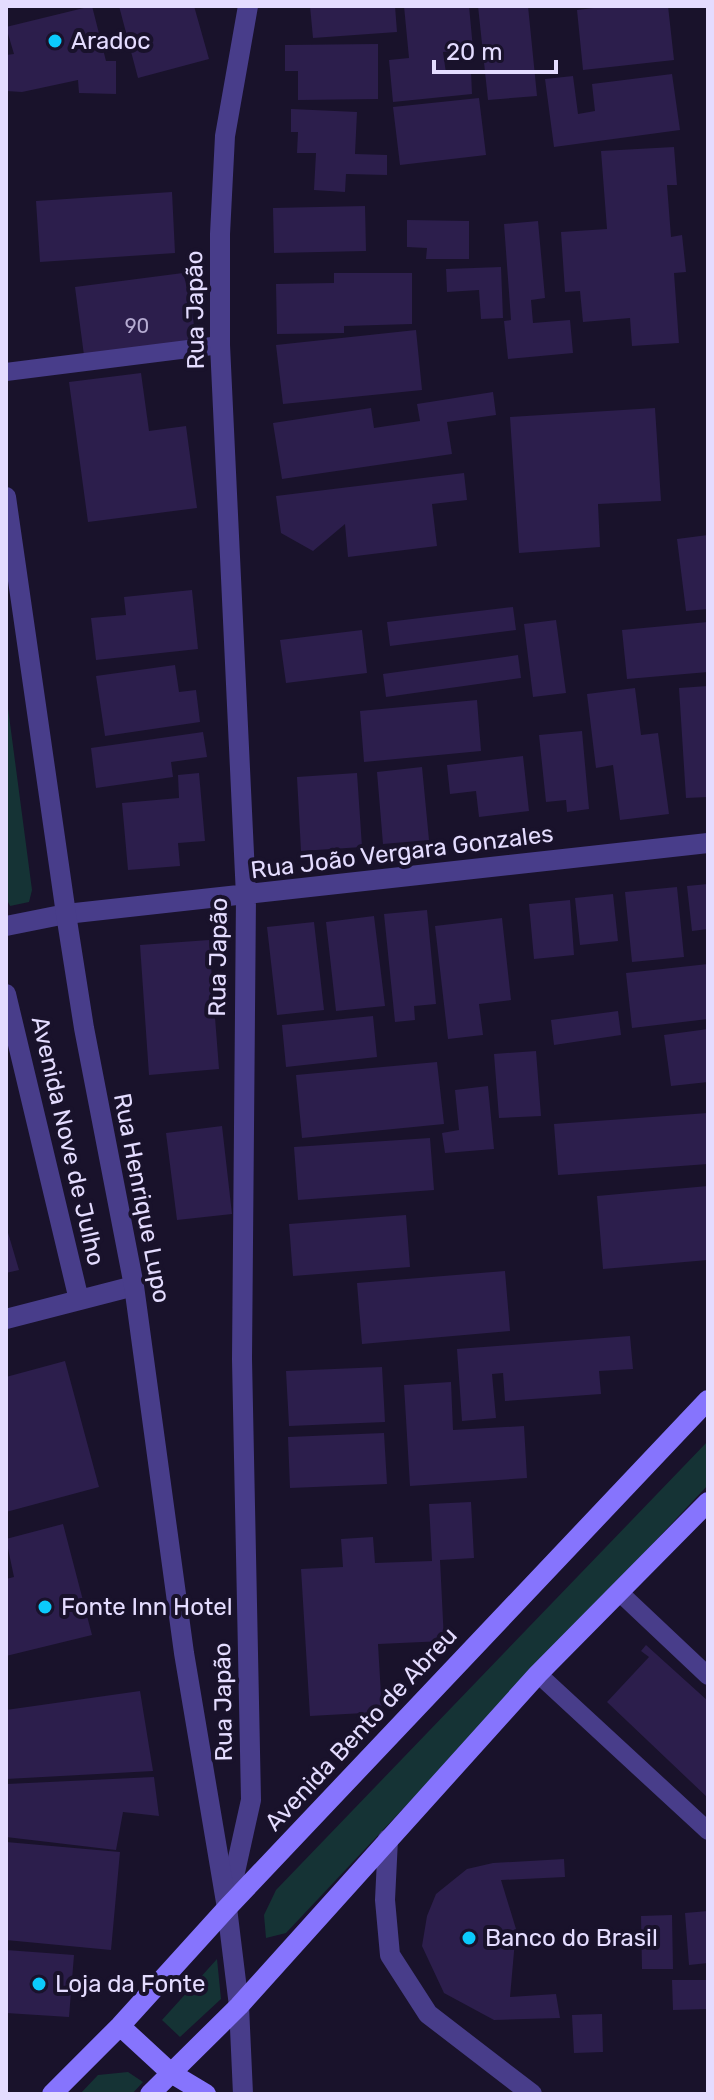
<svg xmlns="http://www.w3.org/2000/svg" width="714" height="2100" font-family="Rubik,sans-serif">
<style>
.green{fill:#153335}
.building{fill:#2c1e4c}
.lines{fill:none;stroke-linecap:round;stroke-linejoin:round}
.service{stroke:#483d8a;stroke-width:18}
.minor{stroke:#483d8a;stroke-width:20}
.tertiary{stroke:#483d8a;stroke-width:20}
.secondary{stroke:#8674fd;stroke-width:20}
.poi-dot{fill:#0bcafc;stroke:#19122b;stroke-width:3}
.labels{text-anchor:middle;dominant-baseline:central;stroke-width:8;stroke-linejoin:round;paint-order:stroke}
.number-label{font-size:20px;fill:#b6acd2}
.poi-label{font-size:24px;fill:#e4dcff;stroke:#19122b;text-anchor:start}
.street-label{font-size:24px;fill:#e4dcff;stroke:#19122b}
</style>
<rect width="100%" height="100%" fill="#19122b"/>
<path class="green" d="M6 693 32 890 29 902 10 906 6 898Z
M708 1441V1485L286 1933 266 1938 264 1915 276 1890Z
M217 1959 221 1999 180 2037 162 2020Z
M128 2072 143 2082 132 2094H80L98 2075Z"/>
<path class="building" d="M92 6 106 61H116V94L79 93 78 80 22 92 6 91V55L14 54 6 27Z
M119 6H194L209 59 138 78Z
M310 6H395L397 32 313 38Z
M404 6H469L473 49 443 52 446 73 471 71 472 94 393 102 389 60 409 58Z
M478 6H528L537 96 488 100Z
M610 6H668L674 60 583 70 577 10Z
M378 44V99L298 100V71H285V45Z
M672 74 680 130 554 147 545 79 573 76 578 114 595 111 592 84Z
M479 98 486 155 400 165 393 107Z
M291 109 357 112 355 154 387 155V175L346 174 345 192 314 190 316 153H297L298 132H291Z
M674 147 677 185H667L671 237 682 235 686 272 674 273 679 343 632 346 630 318 583 322 580 291 565 292 561 232 607 229 601 151Z
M172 192 175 253 40 262 36 201Z
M365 206 366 251 274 253 273 208Z
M407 220 469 221V259H426L427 248 407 247Z
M538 221 545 298 531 300 533 323 570 320 573 353 508 359 504 321 511 320 504 224Z
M501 267 503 318 481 319 479 290 447 292 446 269Z
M183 273 191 302 197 350 85 363 75 287Z
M334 273H412V324L344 326V333L277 334 276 284 334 283Z
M416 330 422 390 283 404 276 345Z
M141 373 149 431 186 426 197 508 88 522 69 382Z
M493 392 496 415 447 422 452 454 282 479 273 423 371 408 374 428 420 421 417 404Z
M655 408 661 501 598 504 600 547 519 553 510 417Z
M464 473 467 500 432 504 437 546 348 557 345 524 313 551 281 533 276 496Z
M708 535V609L686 611 677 539Z
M192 590 198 649 96 660 91 618 126 615 124 597Z
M513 607 516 630 390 646 387 622Z
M556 620 566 693 533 697 524 624Z
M708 622V672L627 679 622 630Z
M362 630 367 673 286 683 280 640Z
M518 655 521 678 386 697 383 674Z
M175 665 179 692 196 690 200 722 105 736 96 676Z
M708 686V797L686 798 679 688Z
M635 688 641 735 658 733 669 814 620 820 613 765 596 768 587 694Z
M477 700 481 751 364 762 360 711Z
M582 731 589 809 567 812 566 800 546 802 539 735Z
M203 732 207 757 171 762 173 777 96 788 91 748Z
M523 756 529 811 479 817 476 791 450 794 447 765Z
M422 767 429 840 383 844 377 772Z
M199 773 205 841 178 843 180 866 128 870 122 803 179 798 178 775Z
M357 773 362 847 301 851 297 777Z
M708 884V929L692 931 687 886Z
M677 887 684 957 632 962 625 892Z
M613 894 618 941 580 945 575 898Z
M570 900 574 955 534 959 529 904Z
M427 910 436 1004 414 1006 415 1020 395 1022 384 914Z
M374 916 385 1006 336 1011 326 922Z
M502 918 511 1000 479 1004 483 1035 448 1039 435 926Z
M314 922 324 1010 277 1015 267 927Z
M209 940 219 1069 149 1075 140 945Z
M708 964V1019L632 1028 626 973Z
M618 1011 621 1035 554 1045 551 1020Z
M373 1016 377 1057 286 1067 282 1025Z
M708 1029V1082L671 1086 664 1035Z
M536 1051 541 1116 499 1118 494 1054Z
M437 1062 444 1124 302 1138 296 1075Z
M488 1086 494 1149 445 1153 442 1133 459 1130 455 1090Z
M708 1113V1164L558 1175 554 1124Z
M222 1126 232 1214 177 1220 166 1133Z
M430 1138 434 1190 298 1200 294 1147Z
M708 1186V1260L603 1269 597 1196Z
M406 1215 410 1267 293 1276 289 1224Z
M6 1226 19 1270 6 1273Z
M505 1271 510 1331 362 1344 357 1283Z
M630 1336 633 1369 599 1371 601 1394 505 1401 503 1373 492 1374 496 1418 462 1421 457 1349Z
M65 1361 99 1487 6 1512V1377Z
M382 1367 385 1422 289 1426 286 1371Z
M451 1382 453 1430 524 1426 527 1478 410 1486 404 1385Z
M384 1433 387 1484 290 1488 288 1437Z
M471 1502 474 1558 440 1560 444 1641 378 1644 382 1712 310 1716 301 1569 343 1567 341 1539 373 1537 375 1563 432 1561 429 1504Z
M63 1524 92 1635 6 1656V1579L14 1577 6 1539Z
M646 1645 708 1701V1798L607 1702 649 1657 641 1651Z
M140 1691 153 1771 6 1779V1710Z
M154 1777 159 1816 123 1812 116 1850 6 1837 7 1784Z
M6 1842 120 1852 111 1950 6 1940Z
M564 1859 565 1877 501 1880 516 1929 510 1997 556 1994 560 2018 494 2020 444 1993 422 1946 427 1916 436 1894 467 1869 493 1863Z
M708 1911V1963L689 1965 685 1913Z
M672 1915 673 1969H642L641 1916Z
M6 1950 74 1955 69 2017 6 2013Z
M672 1980H708V2009L673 2010Z
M602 2014 603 2052 574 2053 572 2015Z"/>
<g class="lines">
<path class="service" d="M6 372 220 345
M619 1592 708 1676
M538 1674 708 1831"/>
<path class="minor" d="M6 926 66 914 708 843
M6 994 79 1300
M6 1319 134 1286
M388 1839 385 1900 390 1955 428 2014 532 2094
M227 1908 251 1800 242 1359 246 896 220 345V234L225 136 248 6"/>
<path class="tertiary" d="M6 497 66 914 84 1028 134 1286 184 1653 227 1908 239 2006 243 2094"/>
<path class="secondary" d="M120 2026 171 2073 206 2094
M52 2094 120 2026 227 1908 708 1400
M150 2094 239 2006 538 1674 708 1502"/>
</g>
<g class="poi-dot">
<circle cx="55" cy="41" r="8"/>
<circle cx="45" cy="1607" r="8"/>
<circle cx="469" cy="1938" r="8"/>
<circle cx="39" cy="1984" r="8"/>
</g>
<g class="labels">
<g class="number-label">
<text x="137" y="326">90</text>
</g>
<g class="poi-label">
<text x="71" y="41">Aradoc</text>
<text x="61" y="1607">Fonte Inn Hotel</text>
<text x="485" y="1938">Banco do Brasil</text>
<text x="55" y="1984">Loja da Fonte</text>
</g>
<g class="street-label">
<text transform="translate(195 310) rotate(-91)">Rua Japão</text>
<text transform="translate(402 852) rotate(-7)">Rua João Vergara Gonzales</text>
<text transform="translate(218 957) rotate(-89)">Rua Japão</text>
<text transform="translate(68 1141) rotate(77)">Avenida Nove de Julho</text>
<text transform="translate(142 1198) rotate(79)">Rua Henrique Lupo</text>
<text transform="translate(223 1702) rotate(-91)">Rua Japão</text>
<text transform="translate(361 1729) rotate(-47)">Avenida Bento de Abreu</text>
</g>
</g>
<rect width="714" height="2100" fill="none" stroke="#e4dcff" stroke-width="16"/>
<path d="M434 60v12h122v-12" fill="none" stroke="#e4dcff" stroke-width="4"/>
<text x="446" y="60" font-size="24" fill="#e4dcff" stroke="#19122b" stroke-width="6" paint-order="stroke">20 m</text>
</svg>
